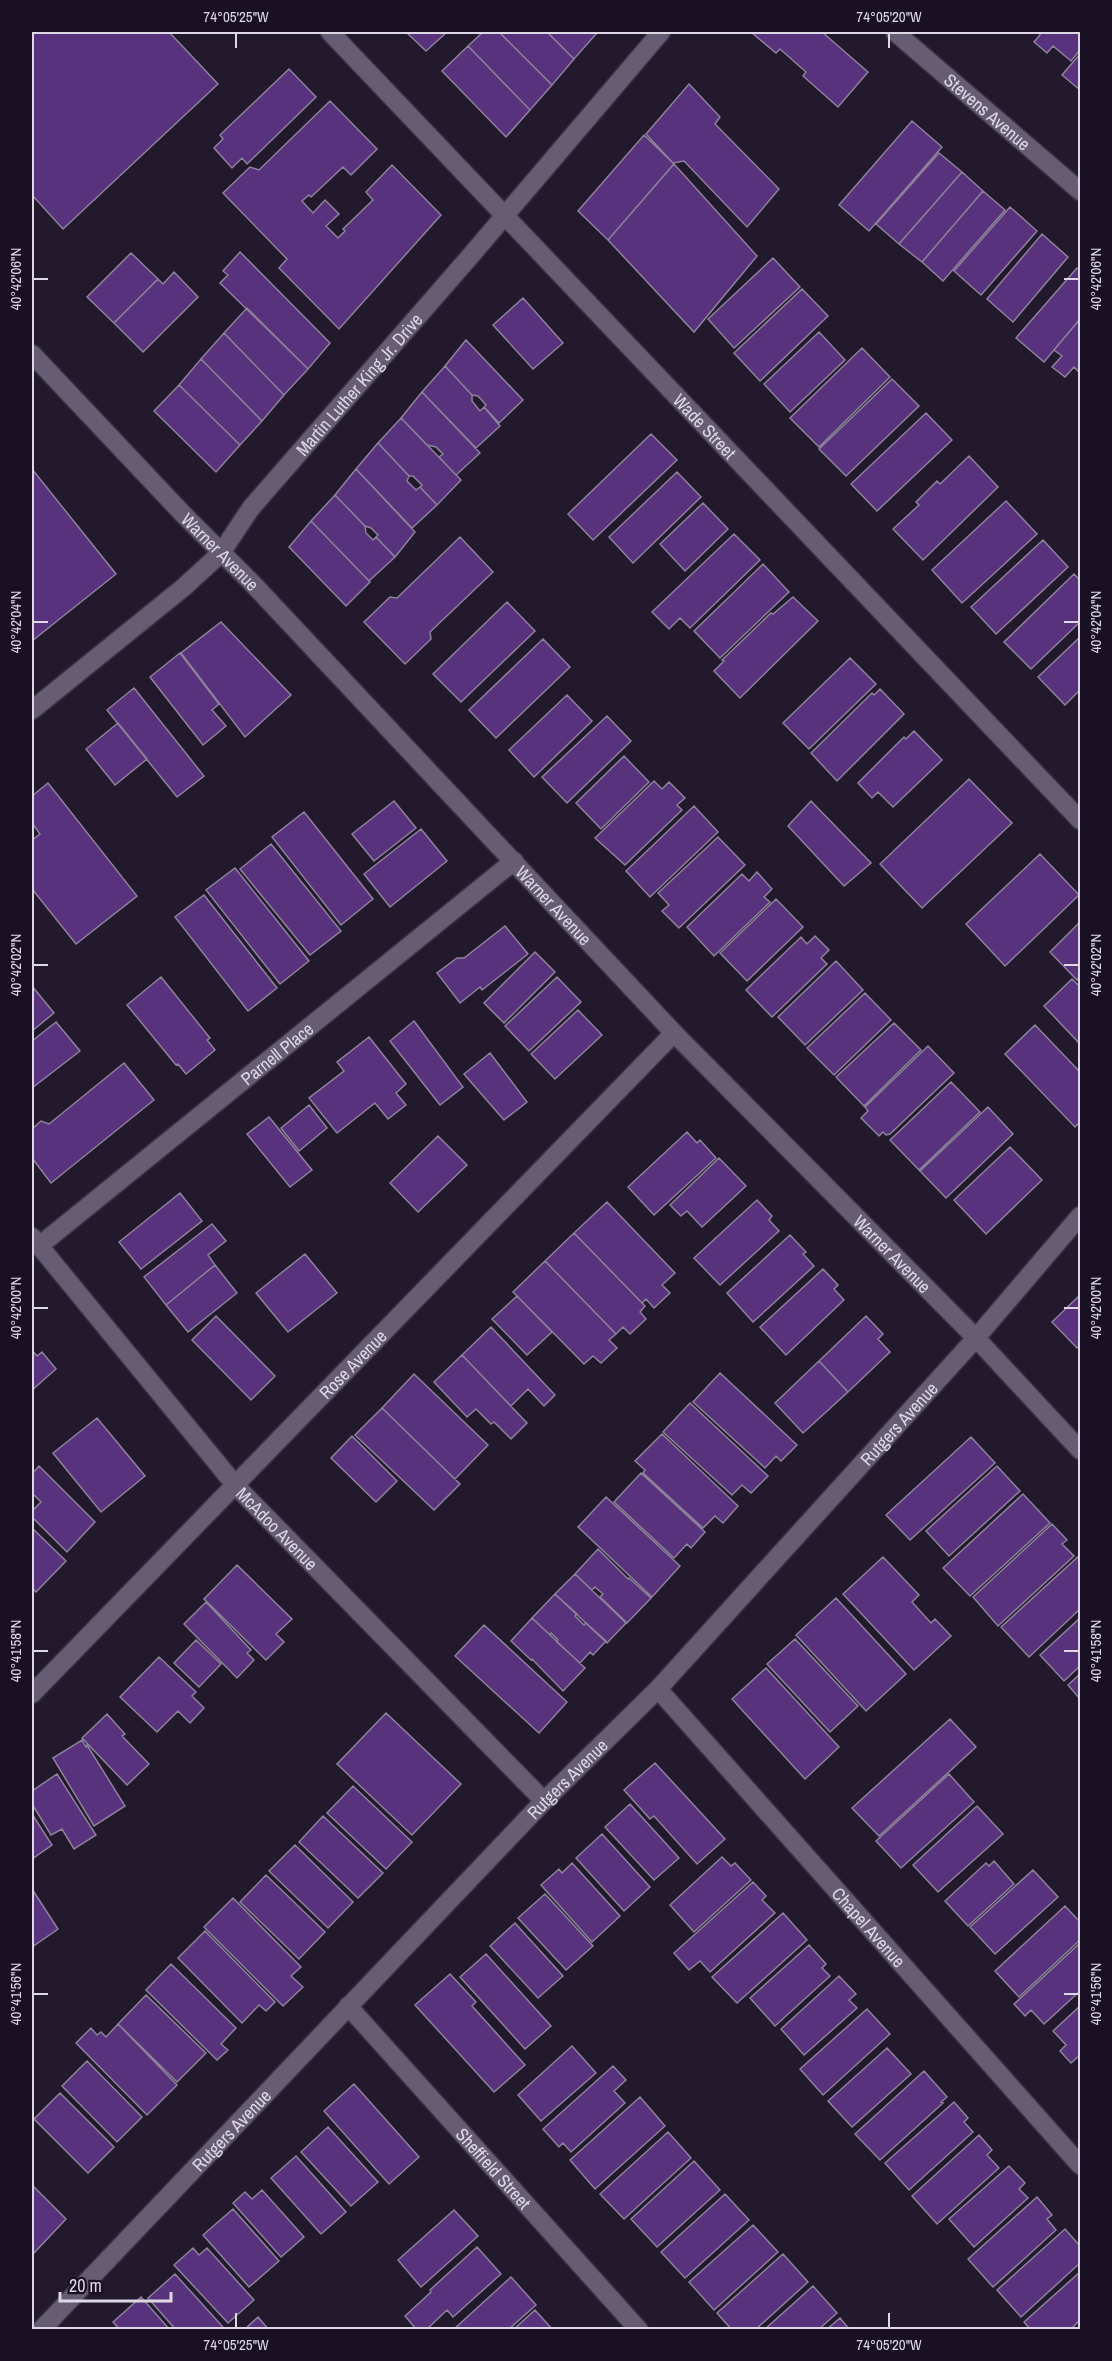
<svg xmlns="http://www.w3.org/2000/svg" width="1112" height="2361" font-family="'Archivo Narrow',sans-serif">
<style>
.building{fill:#59327e;stroke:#8d829a;stroke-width:1.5}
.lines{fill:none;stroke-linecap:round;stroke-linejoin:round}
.minor-casing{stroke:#3a3342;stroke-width:21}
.tertiary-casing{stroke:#3a3342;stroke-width:21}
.minor{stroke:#665c73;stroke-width:18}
.tertiary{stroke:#665c73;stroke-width:18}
.ticks{fill:none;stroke:#ded8e6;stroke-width:2}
.labels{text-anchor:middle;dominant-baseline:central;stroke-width:4.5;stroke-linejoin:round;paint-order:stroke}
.street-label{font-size:18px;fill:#ded8e6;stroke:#191023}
.neatline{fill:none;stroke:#ded8e6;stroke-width:2}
.ticks-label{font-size:15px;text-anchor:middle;fill:#ded8e6}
</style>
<rect width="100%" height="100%" fill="#22192d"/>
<path class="building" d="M32 32H169L218 84 63 229 32 195Z
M406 32H447L426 51Z
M483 32H499L552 85 530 110 468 46Z
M499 32H547L574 59 552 85Z
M547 32H594L596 34 574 59Z
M751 32H822L868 72 838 107 803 76 806 72 780 49 776 53Z
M1040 32H1080V50L1071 61 1053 46 1047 53 1034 42 1040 35Z
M468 46 530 110 506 137 442 71Z
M1080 54V90L1062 75Z
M289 69 316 97 247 164 242 158 232 168 214 148 223 139 220 135Z
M689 84 720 117 715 124 779 189 747 227 684 161 673 163 646 134Z
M330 101 377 149 351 175 343 167 311 197 309 195 302 201 313 213 325 200 339 214 326 226 338 238 345 231 343 229 373 200 366 192 392 165 441 215 339 329 279 268 287 259 223 193 250 167 259 170Z
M912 121 942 147 869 231 839 205Z
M644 135 674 164 608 240 578 211Z
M939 153 962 172 899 244 876 224Z
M674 164 757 256 694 332 608 240Z
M962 172 983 191 922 262 899 244Z
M983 191 1005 210 943 281 922 262Z
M1010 207 1037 231 981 295 954 271Z
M1042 234 1068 257 1013 322 987 299Z
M240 252 330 343 308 369 220 283 228 275 223 271Z
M131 253 158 279 114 323 87 297Z
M773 258 800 287 734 348 708 319Z
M1077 268 1080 270V319L1044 362 1016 338Z
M174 272 198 297 143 352 114 323 158 279 163 284Z
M802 289 828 316 760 381 734 353Z
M523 298 563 343 533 369 493 325Z
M247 308 308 369 284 395 224 333Z
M1080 319V373L1074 367 1065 377 1052 367 1062 356 1054 350Z
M819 332 845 360 790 412 764 384Z
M224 333 284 395 262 421 201 359Z
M466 340 523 400 499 423 484 407 486 405 478 396 472 395 445 366Z
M862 348 890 377 819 447 790 418Z
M201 359 262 421 240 445 179 385Z
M445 366 472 395V401L480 411 484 407 500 426 476 448 422 392Z
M892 379 919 406 846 476 819 449Z
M179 385 240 445 216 472 154 411Z
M422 392 480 453 456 475 439 457 443 454 436 447 427 445 401 418Z
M926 413 952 440 877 511 851 484Z
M401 418 461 480 437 505 420 487 422 485 413 476H409L378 443Z
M651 434 677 460 593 540 568 514Z
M378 443 409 476 407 481 416 490 420 487 437 505 412 528 356 469Z
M969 456 998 487 923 560 893 529 919 505 916 502 937 481 940 484Z
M32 469 116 574 32 641Z
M356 469 415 532 395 557 376 537 378 535 371 528 365 526 335 495Z
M677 472 701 497 633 563 609 537Z
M335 495 365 526 366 533 373 540 376 537 395 557 369 581 311 521Z
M1006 501 1037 534 962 603 932 570Z
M703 503 728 529 685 571 660 544Z
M311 521 370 582 346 606 289 547Z
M734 534 760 560 690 628 680 618 669 629 652 612Z
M460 537 493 572 430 632 431 639 405 664 364 622 390 597 397 598Z
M1043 540 1068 567 996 634 971 607Z
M763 564 789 592 720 658 694 631Z
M1074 574 1080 580V622L1031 669 1004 642Z
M793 597 818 621 740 698 714 671 724 661 722 660 771 613 773 614Z
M507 602 535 631 461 702 433 674Z
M221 622 291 695 245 737 181 653Z
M1080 637V690L1065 705 1038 677Z
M543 639 570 667 496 738 469 710Z
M180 653 219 704 212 710 226 726 203 745 150 677Z
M850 658 876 684 809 749 783 723Z
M134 688 204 776 177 797 107 710Z
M880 689 904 714 837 781 811 753 872 693 874 695Z
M567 695 592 721 534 777 509 750Z
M607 716 631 741 567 803 542 777Z
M118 723 147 759 115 785 86 749Z
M914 731 942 760 893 807 878 792 872 798 858 783 904 737 906 739Z
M624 756 649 782 601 829 576 803Z
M969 779 1012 823 922 908 880 864Z
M654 781 662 789 669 782 685 798 677 805 682 810 625 865 595 838Z
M48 783 137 896 76 944 32 889V840L40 834 32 823V796Z
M394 801 416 828 374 861 352 834Z
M811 801 871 863 844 886 788 826Z
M694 806 718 832 650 897 626 871Z
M304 812 373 899 341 925 272 837Z
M421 829 447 861 390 907 364 874Z
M718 837 745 865 679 928 662 911 669 905 658 893Z
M271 844 341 931 310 955 240 869Z
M1040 854 1079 895 1005 966 966 924Z
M235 868 309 961 280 984 206 890Z
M757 872 772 889 764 897 770 902 714 956 687 927 742 874 749 881Z
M204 895 277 988 248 1011 175 917Z
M776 899 803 927 747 981 720 953Z
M1080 922V976L1077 980 1050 952Z
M505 926 528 954 482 990 480 987 460 1003 437 973 457 958H464Z
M815 936 829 950 821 958 827 964 772 1017 746 990 801 937 807 944Z
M535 952 555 972 504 1023 484 1003Z
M836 961 863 990 805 1045 778 1017Z
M161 977 210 1038 207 1040 215 1050 186 1074 178 1064 176 1065 127 1005Z
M557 977 581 1002 529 1051 505 1026Z
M1072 979 1080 987V1044L1044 1006Z
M32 986 54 1013 32 1031Z
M865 993 891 1020 834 1075 807 1048Z
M578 1010 602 1035 555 1079 531 1054Z
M414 1021 463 1087 440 1105 390 1041Z
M56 1022 80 1051 32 1088V1041Z
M894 1023 921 1050 864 1106 836 1077Z
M1035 1025 1080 1072V1122L1075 1127 1005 1054Z
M369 1037 406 1084 396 1093 406 1105 388 1119 375 1103 337 1133 309 1098 344 1071 337 1062Z
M928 1046 954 1073 890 1134 886 1135 883 1132 879 1136 861 1118 868 1111 865 1107Z
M490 1053 527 1102 504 1120 464 1074Z
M124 1063 154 1100 51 1183 32 1158V1129L41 1121 49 1124Z
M951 1082 980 1112 919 1170 890 1140Z
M309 1105 327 1128 299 1151 281 1128Z
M988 1107 1013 1134 946 1198 920 1171Z
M269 1117 312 1170 290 1187 247 1134Z
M687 1132 697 1143 700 1140 716 1158 654 1215 628 1187Z
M438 1136 467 1165 418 1212 390 1183Z
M1010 1147 1042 1180 986 1234 954 1200Z
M719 1158 746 1186 702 1227 687 1211 681 1216 670 1205Z
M180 1193 202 1221 141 1269 119 1242Z
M757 1200 772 1216 769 1220 779 1231 720 1285 694 1258Z
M607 1202 675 1273 662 1285 670 1293 654 1308 646 1299 642 1303 574 1233Z
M212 1224 226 1241 208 1255 215 1265 166 1305 144 1277Z
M574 1233 645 1306 640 1312 646 1319 630 1334 623 1327 616 1334 545 1261Z
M790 1235 806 1252 803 1254 814 1266 753 1322 727 1293Z
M305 1254 337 1293 288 1332 256 1293Z
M545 1261 616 1334 609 1340 617 1348 601 1363 593 1356 584 1364 513 1292Z
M215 1265 237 1293 188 1332 166 1305Z
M823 1269 838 1285 834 1289 844 1300 786 1355 760 1327Z
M1080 1295V1345L1077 1348 1052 1322Z
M517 1296 552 1332 527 1355 492 1319Z
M216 1316 275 1376 251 1400 192 1340Z
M866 1316 883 1334 878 1339 890 1352 848 1392 819 1361Z
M491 1327 555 1395 544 1406 528 1389 511 1406 462 1355Z
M32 1350 37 1356 42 1352 56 1369 32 1390Z
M462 1355 527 1423 511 1439 494 1422 491 1424 476 1409 467 1417 434 1382Z
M819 1361 848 1392 803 1433 775 1403Z
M720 1373 797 1445 781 1461 776 1456 765 1468 693 1402Z
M414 1374 488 1445 455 1479 382 1408Z
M690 1403 768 1476 751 1493 742 1485 732 1495 663 1432Z
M382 1408 460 1484 434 1510 355 1435Z
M97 1418 145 1476 101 1512 53 1453Z
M662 1434 738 1506 723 1523 715 1516 703 1528 643 1473 645 1470 635 1461Z
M352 1436 397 1481 376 1502 331 1458Z
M971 1437 995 1463 910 1540 886 1515Z
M39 1466 95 1522 67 1552 32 1517V1511L41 1502 32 1493V1474Z
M997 1466 1020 1491 949 1556 926 1531Z
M641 1473 705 1532 691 1548 687 1544 674 1558 614 1502Z
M1023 1494 1050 1523 970 1596 943 1568Z
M606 1497 680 1566 652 1597 578 1527Z
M1052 1524 1067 1540 1062 1544 1074 1556 998 1626 973 1597Z
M32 1528 66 1561 36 1592 32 1588Z
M598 1549 628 1579 629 1578 651 1598 627 1623 600 1597 603 1594 595 1587 592 1590 575 1574Z
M1080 1555V1609L1029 1657 1001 1627Z
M883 1557 919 1595 912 1602 931 1623 935 1619 951 1636 914 1670 843 1594Z
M237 1565 292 1619 276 1634 284 1642 266 1660 204 1599Z
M575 1574 626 1623 607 1643 555 1594Z
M555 1594 577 1614 575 1616 584 1625 586 1623 606 1641 593 1655 590 1652 580 1663 557 1642 558 1640 551 1633 550 1635 532 1618Z
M836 1598 906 1674 866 1711 796 1635Z
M206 1602 251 1650 247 1653 254 1660 237 1678 184 1624Z
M532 1618 585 1668 563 1691 532 1659 531 1660 511 1641Z
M1080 1618V1666L1064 1681 1040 1655Z
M484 1625 567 1702 539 1733 455 1656Z
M795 1639 858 1706 830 1732 767 1664Z
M196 1640 221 1664 199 1687 174 1663Z
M159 1657 196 1692 192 1696 204 1708 190 1723 178 1711 157 1732 120 1697Z
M766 1668 839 1747 805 1779 732 1699Z
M1080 1674V1699L1068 1685Z
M386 1713 461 1784 412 1835 337 1764Z
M107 1714 125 1734 122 1736 149 1764 127 1785 82 1738Z
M950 1719 976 1747 879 1836 852 1808Z
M82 1740 86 1747 87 1745 125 1806 94 1826 53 1758Z
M655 1763 725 1839 697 1864 654 1816 650 1819 624 1790Z
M57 1774 96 1835 74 1849 62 1829 51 1835 32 1804V1791Z
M949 1774 974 1802 901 1868 876 1841Z
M353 1786 412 1842 386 1869 327 1813Z
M630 1804 679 1858 654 1880 605 1827Z
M977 1806 1003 1834 938 1892 913 1865Z
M32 1814 52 1845 32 1859Z
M323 1816 383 1873 358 1898 299 1842Z
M602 1834 650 1887 624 1911 576 1858Z
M295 1845 353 1902 328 1928 269 1871Z
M722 1857 731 1866 735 1863 751 1880 694 1932 670 1905Z
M994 1861 1014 1884 968 1926 945 1901 986 1863 989 1866Z
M572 1863 620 1916 592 1942 541 1885 559 1869 562 1873Z
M1033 1870 1058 1897 995 1954 970 1927Z
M266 1875 325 1932 299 1959 240 1902Z
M753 1882 766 1896 762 1900 775 1913 710 1972 700 1961 689 1970 674 1953Z
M32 1889 58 1929 32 1947Z
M545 1894 593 1946 566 1970 518 1918Z
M233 1898 301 1967 291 1976 303 1987 283 2006 204 1927Z
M1065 1906 1080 1922V1940L1019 1997 995 1971Z
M783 1913 807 1940 737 2003 712 1977Z
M515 1923 563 1976 538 1998 490 1946Z
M205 1931 275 2002 266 2011 259 2005 242 2023 178 1958Z
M1080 1943V1991L1044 2024 1031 2010 1025 2016 1014 2004Z
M809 1945 826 1964 822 1968 830 1976 775 2026 750 1998Z
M486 1954 551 2026 525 2049 460 1977Z
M171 1964 236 2028 221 2044 228 2050 217 2060 146 1990Z
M450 1974 476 2002 472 2006 525 2065 494 2092 415 2005Z
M839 1976 856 1994 849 2000 857 2008 804 2055 781 2029Z
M146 1995 206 2053 177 2082 118 2024Z
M1080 2006V2055L1071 2063 1060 2051 1066 2045 1053 2031Z
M867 2009 890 2034 823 2095 800 2069Z
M118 2024 177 2085 147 2115 76 2043 91 2028 97 2035 101 2032 106 2037Z
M572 2046 596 2073 541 2121 518 2095Z
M887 2048 911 2074 852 2127 828 2101Z
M87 2061 142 2117 117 2142 62 2086Z
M613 2066 626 2080 614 2091 625 2103 571 2152 563 2143 559 2147 543 2129Z
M924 2071 947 2097 941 2102 943 2103 880 2160 855 2134Z
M354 2084 419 2157 389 2184 324 2111Z
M60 2093 114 2147 88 2173 34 2119Z
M640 2097 665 2126 595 2189 570 2160Z
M954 2102 968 2118 964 2122 973 2132 909 2190 885 2163Z
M328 2127 378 2182 351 2206 301 2152Z
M668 2132 691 2158 624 2219 600 2194Z
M979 2135 992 2150 987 2155 999 2168 937 2224 912 2196Z
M296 2156 346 2212 321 2234 271 2178Z
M694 2161 720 2190 657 2247 631 2219Z
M1009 2166 1025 2183 1019 2189 1028 2198 974 2247 949 2219Z
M32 2185 66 2219 32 2255Z
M262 2190 304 2237 281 2257 233 2203 245 2192 252 2199Z
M725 2194 749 2220 685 2278 661 2252Z
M1037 2197 1052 2215 1047 2219 1056 2230 993 2287 968 2259Z
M233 2209 279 2261 249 2287 203 2235Z
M454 2210 478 2236 421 2287 398 2260Z
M753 2225 778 2252 714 2310 689 2282Z
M1065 2229 1080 2246V2263L1021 2317 997 2290Z
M477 2247 501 2274 453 2317 447 2310 426 2330H417L405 2316 431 2292 430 2290Z
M193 2248 199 2255 207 2248 254 2300 228 2323 174 2265Z
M783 2254 808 2282 755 2330H732L717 2313Z
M1080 2272V2320L1070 2330H1031L1024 2322Z
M175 2274 223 2327 221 2330H176L148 2298Z
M511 2277 536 2305 508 2330H453Z
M813 2286 837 2313 818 2330H764Z
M141 2297 170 2330H120L113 2322Z
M535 2310 553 2330H513Z
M258 2317 269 2330H244Z
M840 2318 850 2330H826Z"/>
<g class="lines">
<defs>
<g id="minor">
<path id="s1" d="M330 32 1080 820"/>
<path id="s2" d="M895 32 1080 191"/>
<path id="s3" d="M32 354 183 514 252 583 674 1033 976 1338 1080 1450"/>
<path id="s4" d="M32 1237 236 1486 544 1801"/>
<path id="s5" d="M39 1246 514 861"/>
<path id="s6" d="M658 1689 1080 2165"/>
<path id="s7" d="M32 1694 674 1033"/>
<path id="s8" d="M348 2006 639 2330"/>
<path id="s9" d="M41 2330 544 1801 658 1689 976 1338 1080 1216"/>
</g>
<g id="tertiary">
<path id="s10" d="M32 710 184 587 221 553 251 508 473 253 661 32"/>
</g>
</defs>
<use href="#minor" class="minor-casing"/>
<use href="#tertiary" class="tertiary-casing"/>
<use href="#minor" class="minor"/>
<use href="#tertiary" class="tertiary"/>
</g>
<path class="ticks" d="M236 33V48M889 33V48M33 279H48M1064 279H1079M33 622H48M1064 622H1079M33 965H48M1064 965H1079M33 1308H48M1064 1308H1079M33 1651H48M1064 1651H1079M33 1994H48M1064 1994H1079M236 2313V2328M889 2313V2328"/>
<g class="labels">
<g class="street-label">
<text stroke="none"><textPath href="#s2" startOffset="122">Stevens Avenue</textPath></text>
<text stroke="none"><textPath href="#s10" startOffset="464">Martin Luther King Jr. Drive</textPath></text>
<text stroke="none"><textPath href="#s1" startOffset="544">Wade Street</textPath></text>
<text stroke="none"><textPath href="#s3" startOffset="273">Warner Avenue</textPath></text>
<text stroke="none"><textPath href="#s3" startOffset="759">Warner Avenue</textPath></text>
<text stroke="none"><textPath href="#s5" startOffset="306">Parnell Place</textPath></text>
<text stroke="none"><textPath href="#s3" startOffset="1245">Warner Avenue</textPath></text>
<text stroke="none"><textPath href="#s7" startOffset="460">Rose Avenue</textPath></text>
<text stroke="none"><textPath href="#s9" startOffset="1248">Rutgers Avenue</textPath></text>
<text stroke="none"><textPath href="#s4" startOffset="381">McAdoo Avenue</textPath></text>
<text stroke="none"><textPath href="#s9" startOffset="762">Rutgers Avenue</textPath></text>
<text stroke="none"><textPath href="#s6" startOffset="318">Chapel Avenue</textPath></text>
<text stroke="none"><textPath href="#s9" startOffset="276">Rutgers Avenue</textPath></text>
<text stroke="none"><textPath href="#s8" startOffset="218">Sheffield Street</textPath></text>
</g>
</g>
<rect width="1112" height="2361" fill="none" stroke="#191023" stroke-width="66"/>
<path d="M60 2292v9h111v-9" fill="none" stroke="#ded8e6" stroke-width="3"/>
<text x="69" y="2292" font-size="18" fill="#ded8e6" stroke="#191023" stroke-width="4.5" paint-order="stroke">20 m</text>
<rect x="33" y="33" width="1046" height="2295" class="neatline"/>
<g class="ticks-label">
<text x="236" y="22">74°05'25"W</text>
<text x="889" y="22">74°05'20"W</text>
<text transform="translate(16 279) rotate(-90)" y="5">40°42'06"N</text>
<text transform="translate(1096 279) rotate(-90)" y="5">40°42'06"N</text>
<text transform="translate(16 622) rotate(-90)" y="5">40°42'04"N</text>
<text transform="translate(1096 622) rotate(-90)" y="5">40°42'04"N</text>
<text transform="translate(16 965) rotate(-90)" y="5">40°42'02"N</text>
<text transform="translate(1096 965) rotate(-90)" y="5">40°42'02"N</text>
<text transform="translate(16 1308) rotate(-90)" y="5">40°42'00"N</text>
<text transform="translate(1096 1308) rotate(-90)" y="5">40°42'00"N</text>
<text transform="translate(16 1651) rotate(-90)" y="5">40°41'58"N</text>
<text transform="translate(1096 1651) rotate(-90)" y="5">40°41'58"N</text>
<text transform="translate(16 1994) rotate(-90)" y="5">40°41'56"N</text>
<text transform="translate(1096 1994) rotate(-90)" y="5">40°41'56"N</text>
<text x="236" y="2350">74°05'25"W</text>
<text x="889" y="2350">74°05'20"W</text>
</g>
</svg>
